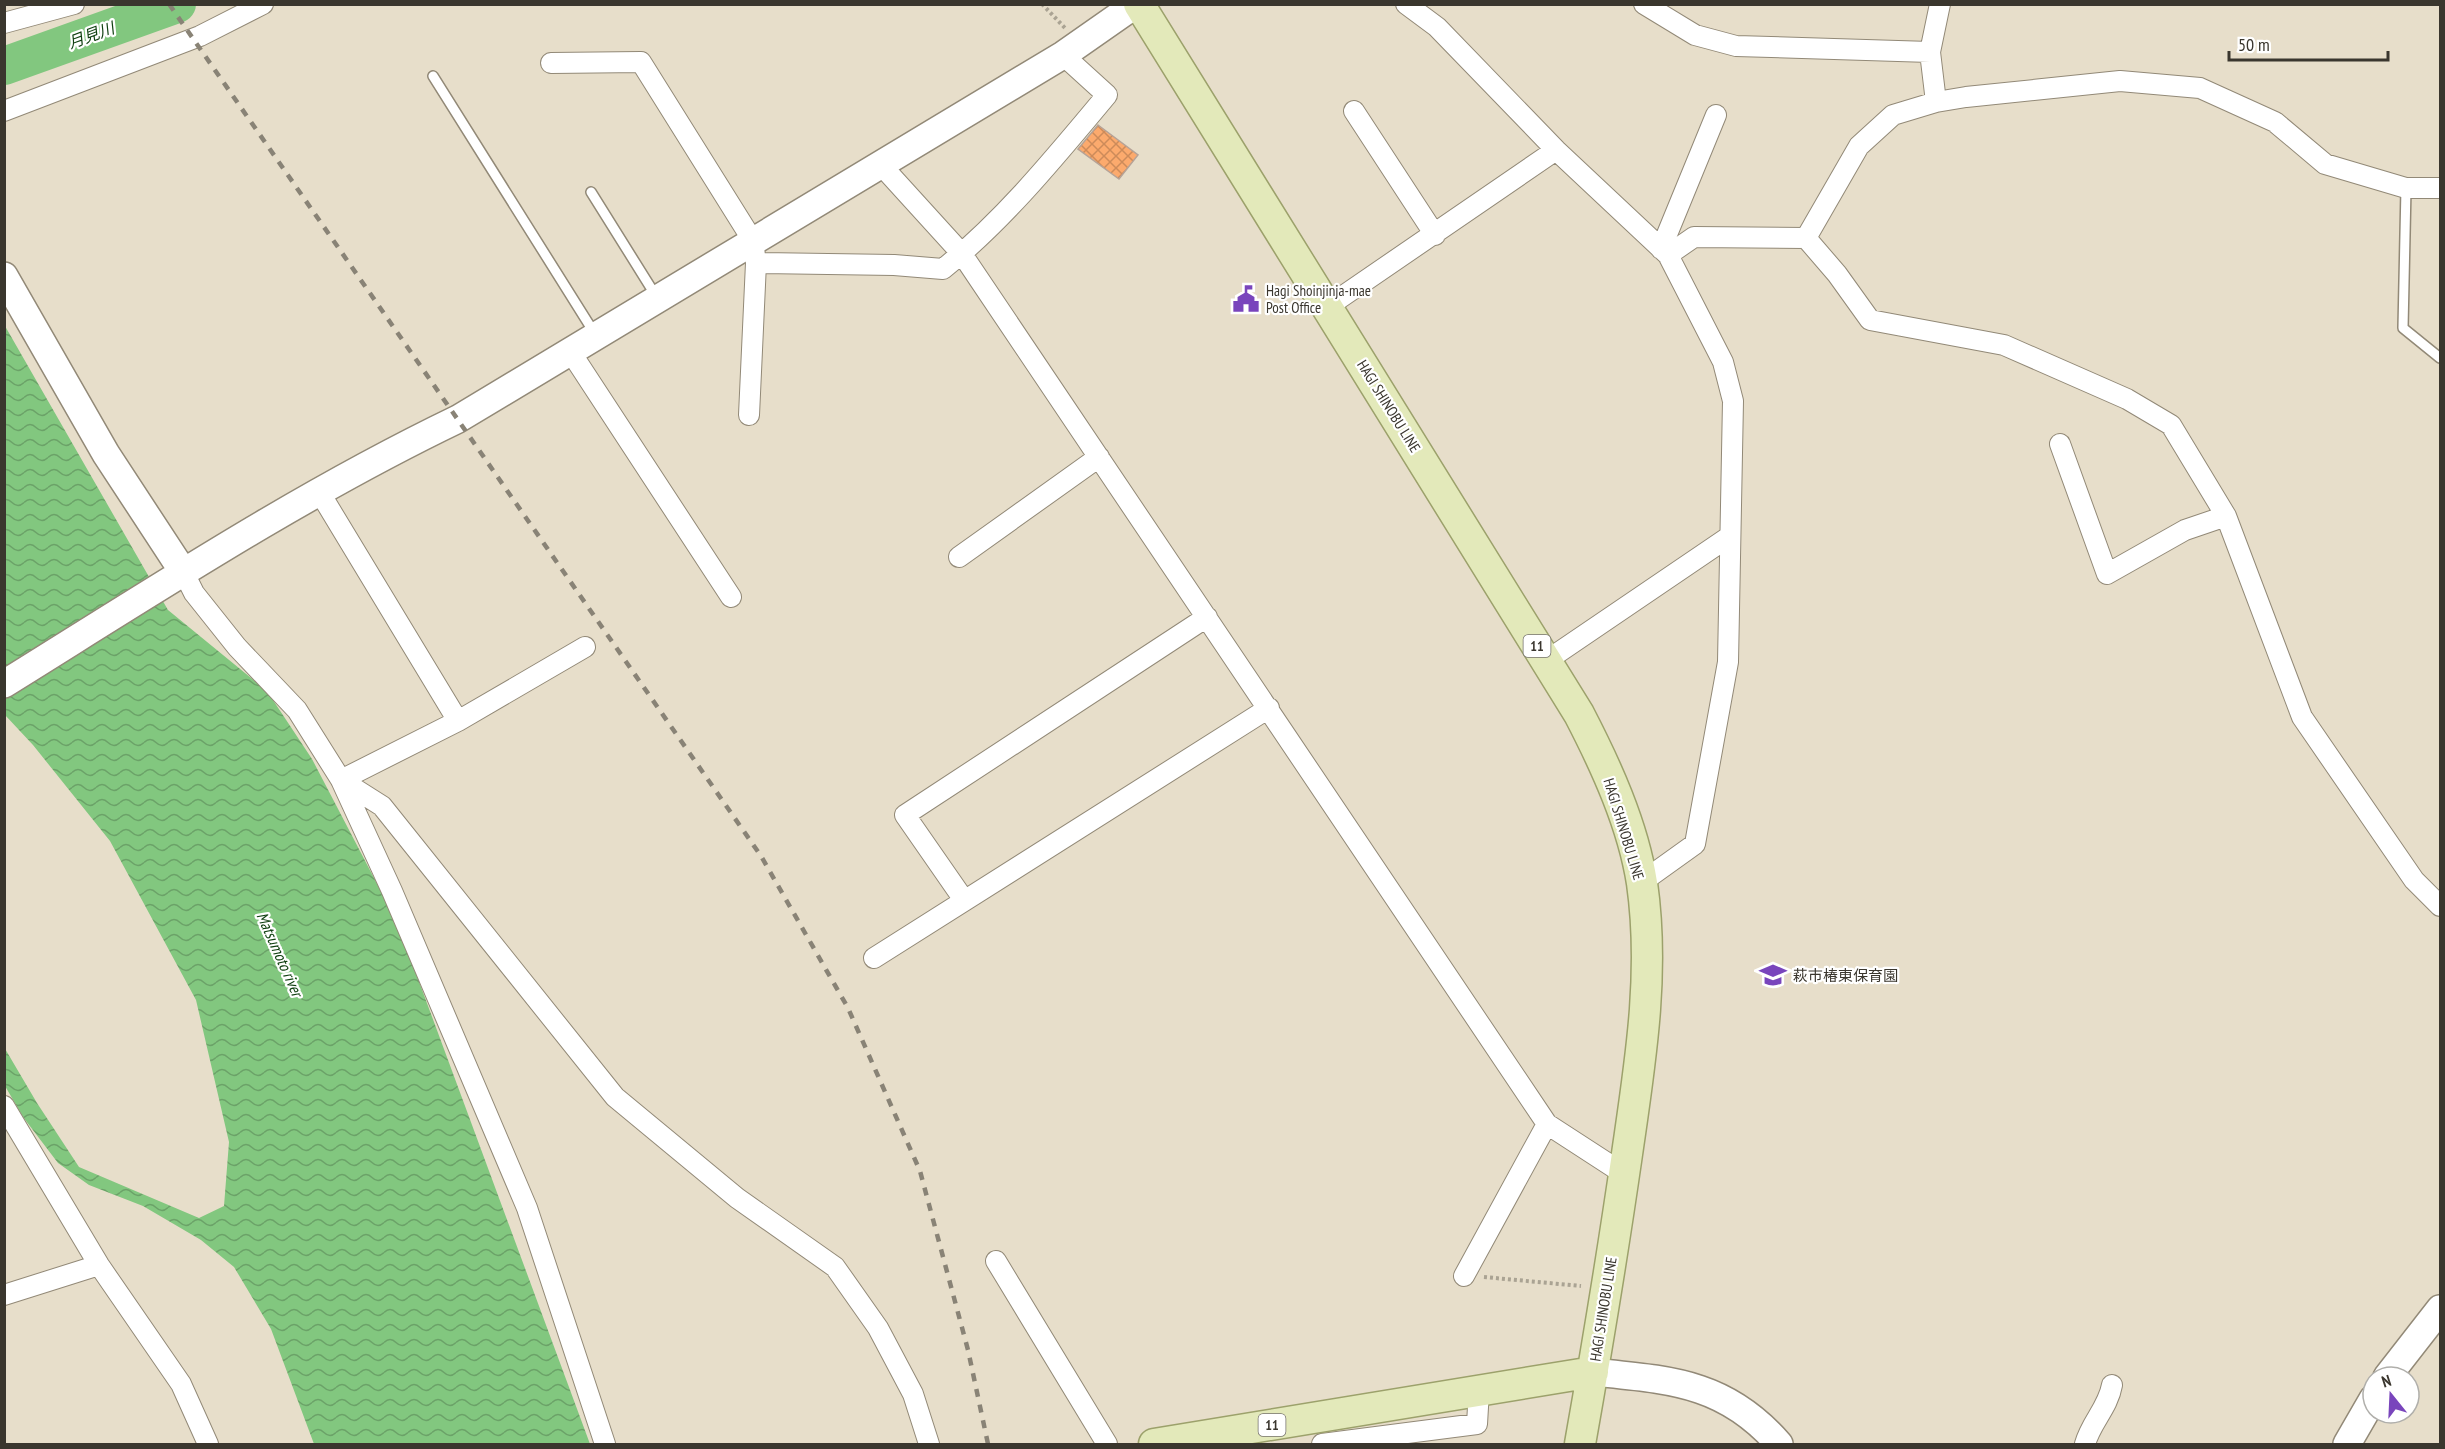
<svg xmlns="http://www.w3.org/2000/svg" width="2445" height="1449" font-family="'PT Sans Narrow','Noto Sans JP',sans-serif">
<style>
.water{fill:url(#water-waves)}
.lines{fill:none;stroke-linecap:round;stroke-linejoin:round}
.river{stroke:#82c77f;stroke-width:38}
.building{fill:url(#building-cross-hatch);stroke:#b6a397;stroke-width:1.5}
.lane-casing{stroke:#928977;stroke-width:12}
.street-casing{stroke:#928977;stroke-width:22}
.secondary-casing{stroke:#928977;stroke-width:30}
.primary-casing{stroke:#9ca16b;stroke-width:33}
.path{stroke:#aaa393;stroke-width:4;stroke-dasharray:3 3;stroke-linecap:butt}
.lane{stroke:#fff;stroke-width:9}
.street{stroke:#fff;stroke-width:20}
.secondary{stroke:#fff;stroke-width:27}
.primary{stroke:#e3e9ba;stroke-width:30}
.rail{stroke:#898376;stroke-width:4.5;stroke-dasharray:8 8;stroke-linecap:butt}
.labels{text-anchor:middle;dominant-baseline:central;stroke-width:4.5;stroke-linejoin:round;paint-order:stroke}
.shield{fill:#fff;stroke:#75726d;stroke-width:1.5}
.shield-label{font-size:14px;font-weight:bold;fill:#3a362e}
.poi-label{font-size:15px;fill:#3a362e;stroke:#fff;text-anchor:start}
.street-label{font-size:15px;fill:#3a362e;stroke:#fff}
.water-label{font-size:16px;font-style:italic;fill:#104011;stroke:#fff}
</style>
<defs>
<pattern id="water-waves" width="16" height="10" patternUnits="userSpaceOnUse" patternTransform="scale(1.5)"><rect width="16" height="10" fill="#82c77f"/><path d="M0 5q4-4 8 0t8 0" fill="none" stroke="#6ba268"/></pattern>
<pattern id="building-cross-hatch" width="8" height="8" patternUnits="userSpaceOnUse" patternTransform="scale(1.5)"><rect width="8" height="8" fill="#fcaa6d"/><path d="M0 0l8 8M0 8l8-8" fill="none" stroke="#cd8b5a"/></pattern>
</defs>
<rect width="100%" height="100%" fill="#e7deca"/>
<path class="water" d="M5 326 168 610 267 691 312 759 397 922 590 1444H314L271 1329 234 1267 201 1240 143 1206 89 1185 58 1163 23 1117 5 1086 4 1047 37 1103 79 1167 199 1218 224 1206 229 1142 196 1000 110 841 33 745 5 715Z"/>
<g class="lines">
<path class="river" d="M4 66 177 4"/>
</g>
<path class="building" d="M1098 125 1138 155 1119 179 1078 149Z"/>
<g class="lines">
<defs>
<path id="lane" d="M433 76 595 334
M2406 188 2403 328 2440 358
M591 192 656 296"/>
<path id="street" d="M1406 4 1437 27 1556 150 1668 255 1723 362 1733 401 1728 662 1695 844 1642 882
M1644 4 1695 35 1736 46 1930 52
M4 23 74 4
M551 63 641 62 753 241 756 263 894 265 943 269C1005 219 1056 156 1107 95L1063 55
M1936 102 1930 52 1940 4
M4 111 200 36 263 4
M1354 111 1435 235
M882 166 962 254 1547 1124 1624 1174
M1806 238 1859 146 1893 115 1936 102 1966 97 2120 81 2200 88 2275 122 2325 164 2406 188H2440
M1661 249 1716 115
M1668 255 1694 237 1806 238 1837 274 1870 320 2004 345 2127 399 2171 425 2226 516 2302 717 2414 880 2440 906
M1327 307 1556 150
M570 351 731 597
M749 415 756 263
M2060 444 2107 574 2185 530 2226 516
M320 493 458 721 585 647
M959 557 1099 457
M184 573 194 593 237 647 297 710 341 780 392 891 527 1208 605 1444
M1546 661 1730 536
M341 780 382 806 615 1097 737 1198 835 1267 878 1328 913 1394 929 1444
M341 780 458 721
M964 900 905 815 1207 617
M874 958 1269 708
M4 1106 99 1265 181 1384 208 1444
M996 1261 1107 1444
M1464 1276 1547 1124
M4 1295 99 1265
M1322 1444 1477 1424 1479 1390
M2085 1444C2091 1422 2108 1408 2112 1385"/>
<path id="secondary" d="M4 276 106 454 184 573
M4 684C152 592 300 495 458 419L1063 55 1136 4
M1593 1372C1670 1380 1725 1382 1779 1444
M2387 1377 2440 1309
M2347 1444 2373 1399"/>
<path id="primary" d="M1139 4 1579 714C1606 766 1633 825 1642 883 1655 974 1640 1064 1627 1154 1613 1251 1597 1348 1580 1444
M1154 1444 1593 1372"/>
</defs>
<use href="#lane" class="lane-casing"/>
<use href="#street" class="street-casing"/>
<use href="#secondary" class="secondary-casing"/>
<use href="#primary" class="primary-casing"/>
<path class="path" d="M1042 4 1065 28
M1484 1277 1581 1286"/>
<use href="#lane" class="lane"/>
<use href="#street" class="street"/>
<use href="#secondary" class="secondary"/>
<use href="#primary" class="primary"/>
<path class="rail" d="M169 4 761 856 848 1008 920 1171 968 1350 988 1444"/>
</g>
<defs>
<symbol id="civic-bare" viewBox="-9 -9 18 18"><path d="M-.6-6.5H3V-4.5H.6V-3L4-1V1h2V6H-6V1h2V-1L-.6-3ZM-1.2 2.5V6h2.4V2.5Z" fill="#7945bc" stroke="#fff" stroke-width="2.5" paint-order="stroke"/></symbol>
<symbol id="school-bare" viewBox="-9 -9 18 18"><path d="M0-5L7-2L0 1L-7-2ZM-4 1L0 2.5L4 1V4Q0 6-4 4Z" fill="#7945bc" stroke="#fff" stroke-width="2.5" paint-order="stroke"/></symbol>
</defs>
<g fill-rule="evenodd">
<use href="#civic-bare" x="1227" y="280" width="38" height="38"/>
<use href="#school-bare" x="1754" y="956" width="38" height="38"/>
</g>
<g class="labels">
<g class="shield">
<rect x="1523.5" y="635" width="27" height="22" rx="4.5"/>
<rect x="1258.5" y="1414" width="27" height="22" rx="4.5"/>
</g>
<g class="shield-label">
<text x="1537" y="646">11</text>
<text x="1272" y="1425">11</text>
</g>
<g class="poi-label">
<text x="1266" y="290">Hagi Shoinjinja-mae<tspan x="1266" dy="17">Post Office</tspan></text>
<text x="1793" y="975">萩市椿東保育園</text>
</g>
<g class="street-label">
<text transform="translate(1389 406) rotate(58)">HAGI SHINOBU LINE</text>
<text transform="translate(1624 829) rotate(73)">HAGI SHINOBU LINE</text>
<text transform="translate(1603 1309) rotate(-81)">HAGI SHINOBU LINE</text>
</g>
<g class="water-label">
<text transform="translate(91 35) rotate(-20)">月見川</text>
<text transform="translate(280 954) rotate(66)">Matsumoto river</text>
</g>
</g>
<rect width="2445" height="1449" fill="none" stroke="#3a362e" stroke-width="12"/>
<g transform="translate(2391 1395) rotate(342)"><circle r="28" fill="#ffffff" stroke="#b0afab" stroke-width="1.5"/>
<path d="M0-4.5L10 22L0 15L-10 22Z" fill="#7945bc"/>
<text y="-9" font-size="16" font-weight="bold" text-anchor="middle" fill="#3a362e">N</text>
</g>
<path d="M2229 51v9h159v-9" fill="none" stroke="#3a362e" stroke-width="3"/>
<text x="2238" y="51" font-size="18" fill="#3a362e" stroke="#ffffff" stroke-width="4.5" paint-order="stroke">50 m</text>
</svg>
